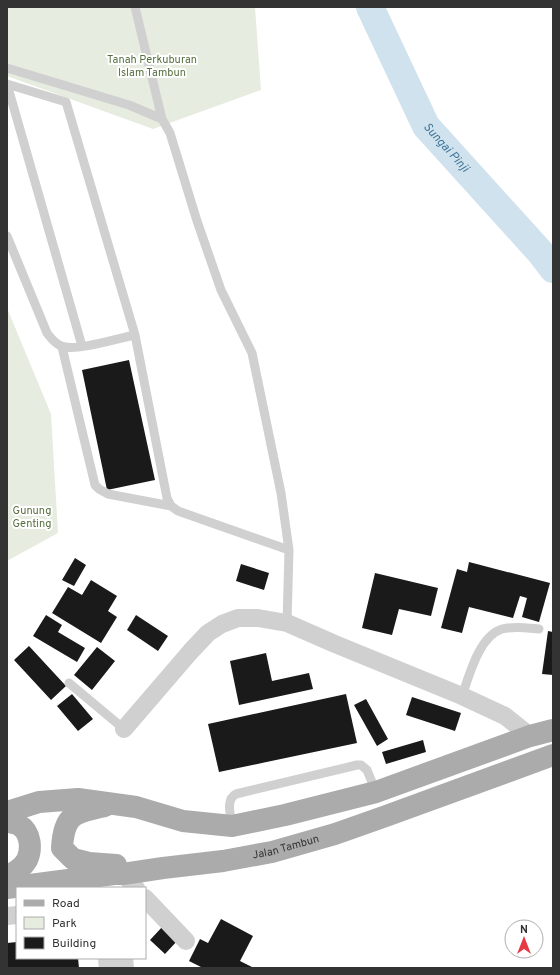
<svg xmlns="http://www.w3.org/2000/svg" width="560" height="975" font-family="Overpass,sans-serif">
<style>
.green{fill:#e6ecdf}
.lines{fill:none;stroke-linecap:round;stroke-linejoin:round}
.river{stroke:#cfe2ee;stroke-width:28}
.building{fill:#1a1a1a}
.lane{stroke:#d0d0d0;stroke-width:9}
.street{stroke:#d0d0d0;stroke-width:18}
.primary{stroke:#ababab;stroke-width:22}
.labels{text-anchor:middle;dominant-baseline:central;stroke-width:4;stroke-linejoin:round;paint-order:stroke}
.park-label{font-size:11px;fill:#56703f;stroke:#fff}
.street-label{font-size:11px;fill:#333;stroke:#fff}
.water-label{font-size:12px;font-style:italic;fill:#3f7597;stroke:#fff}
</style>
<rect width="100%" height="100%" fill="#fff"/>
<path class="green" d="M7 7H255L261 90 153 129 7 76Z
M7 308 51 414 58 533 7 561Z"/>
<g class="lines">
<path class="river" id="s1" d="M370 7 426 126 540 252 553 269"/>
</g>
<path class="building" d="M129 360 155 480 107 490 82 370Z
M75 558 86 565 74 586 62 580Z
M469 562 550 583 539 622 522 617 527 598 520 596 513 618 469 607 462 633 441 628 457 569 467 572Z
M241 564 269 573 264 590 236 581Z
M375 573 438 588 431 616 399 609 392 635 362 628Z
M91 580 117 596 108 611 117 617 101 643 52 613 68 587 82 595Z
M46 615 62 625 58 632 85 648 77 662 33 636Z
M136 615 168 636 158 651 127 630Z
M548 631 553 632V675L542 674Z
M29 646 66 686 51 700 14 660Z
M97 647 115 661 92 690 74 675Z
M266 653 272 681 309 673 313 689 239 705 230 661Z
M72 694 93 719 78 731 57 706Z
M346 694 357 743 219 772 208 724Z
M412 697 461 713 455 731 406 715Z
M366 699 388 739 377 746 354 705Z
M423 740 426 752 386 764 382 752Z
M221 919 253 936 240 961 254 968H203L189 961 200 939 208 943Z
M163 926 178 940 165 954 150 940Z
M17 942V958H78L79 968H7V943Z"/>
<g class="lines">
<path class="lane" d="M135 7 162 119
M7 68 129 105 162 119 170 133 197 221 221 290 252 353 281 493 289 550 287 623
M7 84 66 102 135 335 167 498 171 506 178 511 289 550
M7 84 82 346
M7 236 47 333C51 338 54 343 61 346 75 352 119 338 135 335
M62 347 95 485 99 489 108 494 171 506
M69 683 124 729
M462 696C469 676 479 636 502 629 514 626 527 628 539 629
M232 826C231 815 225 800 236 794L357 765H361L367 770 376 792"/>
<path class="street" d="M124 729 191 651 208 633 222 624 238 618H258L287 623 335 644 462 696 505 716 530 736
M123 874 136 888
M145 898 186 941
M7 916 17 915
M107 958 108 968
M124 958 125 968"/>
<g class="primary">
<path d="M105 806C75 812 64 814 62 848L73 859 89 863 116 865"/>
<path d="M7 812 39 802 78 799 136 807 183 821 232 826 285 815 376 792 530 736 553 730"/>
<path d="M7 821C11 823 16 823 19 825 31 832 32 849 27 860 23 867 14 873 7 876"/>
<path id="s2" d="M7 888 114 874H123L163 868 223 861 272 852 335 834 386 816 553 755"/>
</g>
</g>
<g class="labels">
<g class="park-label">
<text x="152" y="60">Tanah Perkuburan<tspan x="152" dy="13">Islam Tambun</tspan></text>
<text x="32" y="511">Gunung<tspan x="32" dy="13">Genting</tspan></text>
</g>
<g class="street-label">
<text stroke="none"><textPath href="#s2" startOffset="282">Jalan Tambun</textPath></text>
</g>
<g class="water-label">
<text stroke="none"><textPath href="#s1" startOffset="161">Sungai Pinji</textPath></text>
</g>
</g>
<rect width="560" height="975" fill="none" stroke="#333333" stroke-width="16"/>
<rect x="16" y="887" width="130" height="72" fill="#ffffff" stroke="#adadad"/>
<rect x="24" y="900" width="20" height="6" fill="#ababab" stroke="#adadad"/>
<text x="52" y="907" font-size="12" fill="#333333">Road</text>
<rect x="24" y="917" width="20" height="12" fill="#e6ecdf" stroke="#adadad"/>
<text x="52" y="927" font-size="12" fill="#333333">Park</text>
<rect x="24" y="937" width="20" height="12" fill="#1a1a1a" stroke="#adadad"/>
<text x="52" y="947" font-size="12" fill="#333333">Building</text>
<g transform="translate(524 939)"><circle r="19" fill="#ffffff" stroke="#adadad"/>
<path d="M0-3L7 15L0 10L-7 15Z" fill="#e63946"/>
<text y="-6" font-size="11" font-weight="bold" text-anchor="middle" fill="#333333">N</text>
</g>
</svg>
